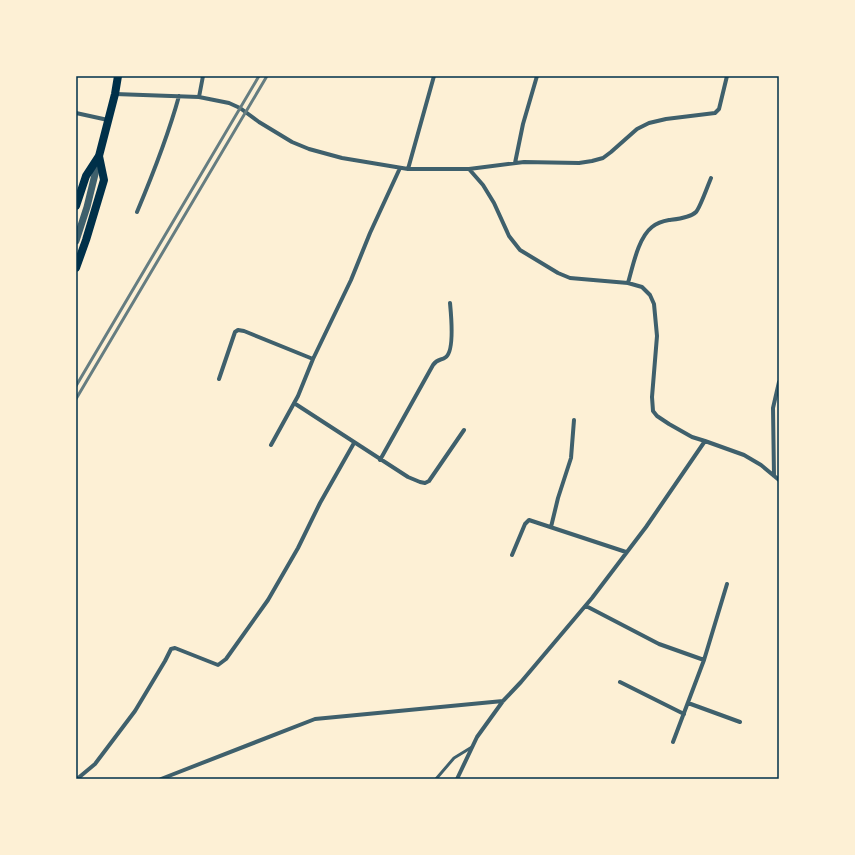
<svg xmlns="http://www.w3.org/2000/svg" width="855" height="855" font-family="Spectral,serif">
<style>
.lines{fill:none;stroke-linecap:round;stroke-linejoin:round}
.service{stroke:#3f606c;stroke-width:3}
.minor{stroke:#3f606c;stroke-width:4}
.tertiary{stroke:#3f606c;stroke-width:7}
.secondary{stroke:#003049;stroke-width:8}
.rail{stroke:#657d81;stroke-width:3}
.neatline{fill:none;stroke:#003049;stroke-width:1.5}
</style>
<rect width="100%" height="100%" fill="#fdf0d5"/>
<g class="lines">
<path class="service" d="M436 779 454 758 472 747"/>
<path class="minor" d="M115 94 199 97 229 103 240 108 259 122 292 142 309 149 342 158 408 169H469L524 162 579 163 592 161 603 158 611 152 637 129 649 123 666 119 715 113 719 109 727 76
M199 97 203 76
M76 113 108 120
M515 163 523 124 537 76
M408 169 434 76
M137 212C153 174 168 136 179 96
M628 283C633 266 638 238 652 227 657 223 663 221 669 220 677 219 690 218 696 212 700 208 708 185 711 178
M219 379 235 332 238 330 244 331 313 359
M294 403 408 477 420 482 425 483 429 481 464 430
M705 441 744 455 761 465 779 480
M271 445 298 396 313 359 351 280 370 233 400 168
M380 460 433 365C438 358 441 361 446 357 455 350 451 314 450 303
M774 476 773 408 779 382
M551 527 558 498 571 458 574 420
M512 555 525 524 529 520 626 552
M586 606 659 644 704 660 673 742
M704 660 727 584
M620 682 684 714
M688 703 740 722
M77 779 95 764 135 711 165 661 171 649 175 648 218 665 226 659 268 600 298 548 320 503 354 443
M161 779 315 719 503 701
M457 779 477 737 503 701 521 682 592 598 646 527 705 441 692 437 669 424 657 416 653 411 652 397 657 336 654 304 650 295 642 287 628 283 570 278 558 273 520 250 509 236 494 203 483 185 469 169"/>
<path class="tertiary" d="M76 241 87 207 99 158"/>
<path class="secondary" d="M76 206 86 176 99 156 115 94 118 76
M76 268 86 240 104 180 99 156"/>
<path class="rail" d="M76 386 259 76
M76 399 267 76"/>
</g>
<rect width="855" height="855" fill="none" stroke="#fdf0d5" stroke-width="154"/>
<rect x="77" y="77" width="701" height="701" class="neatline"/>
</svg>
